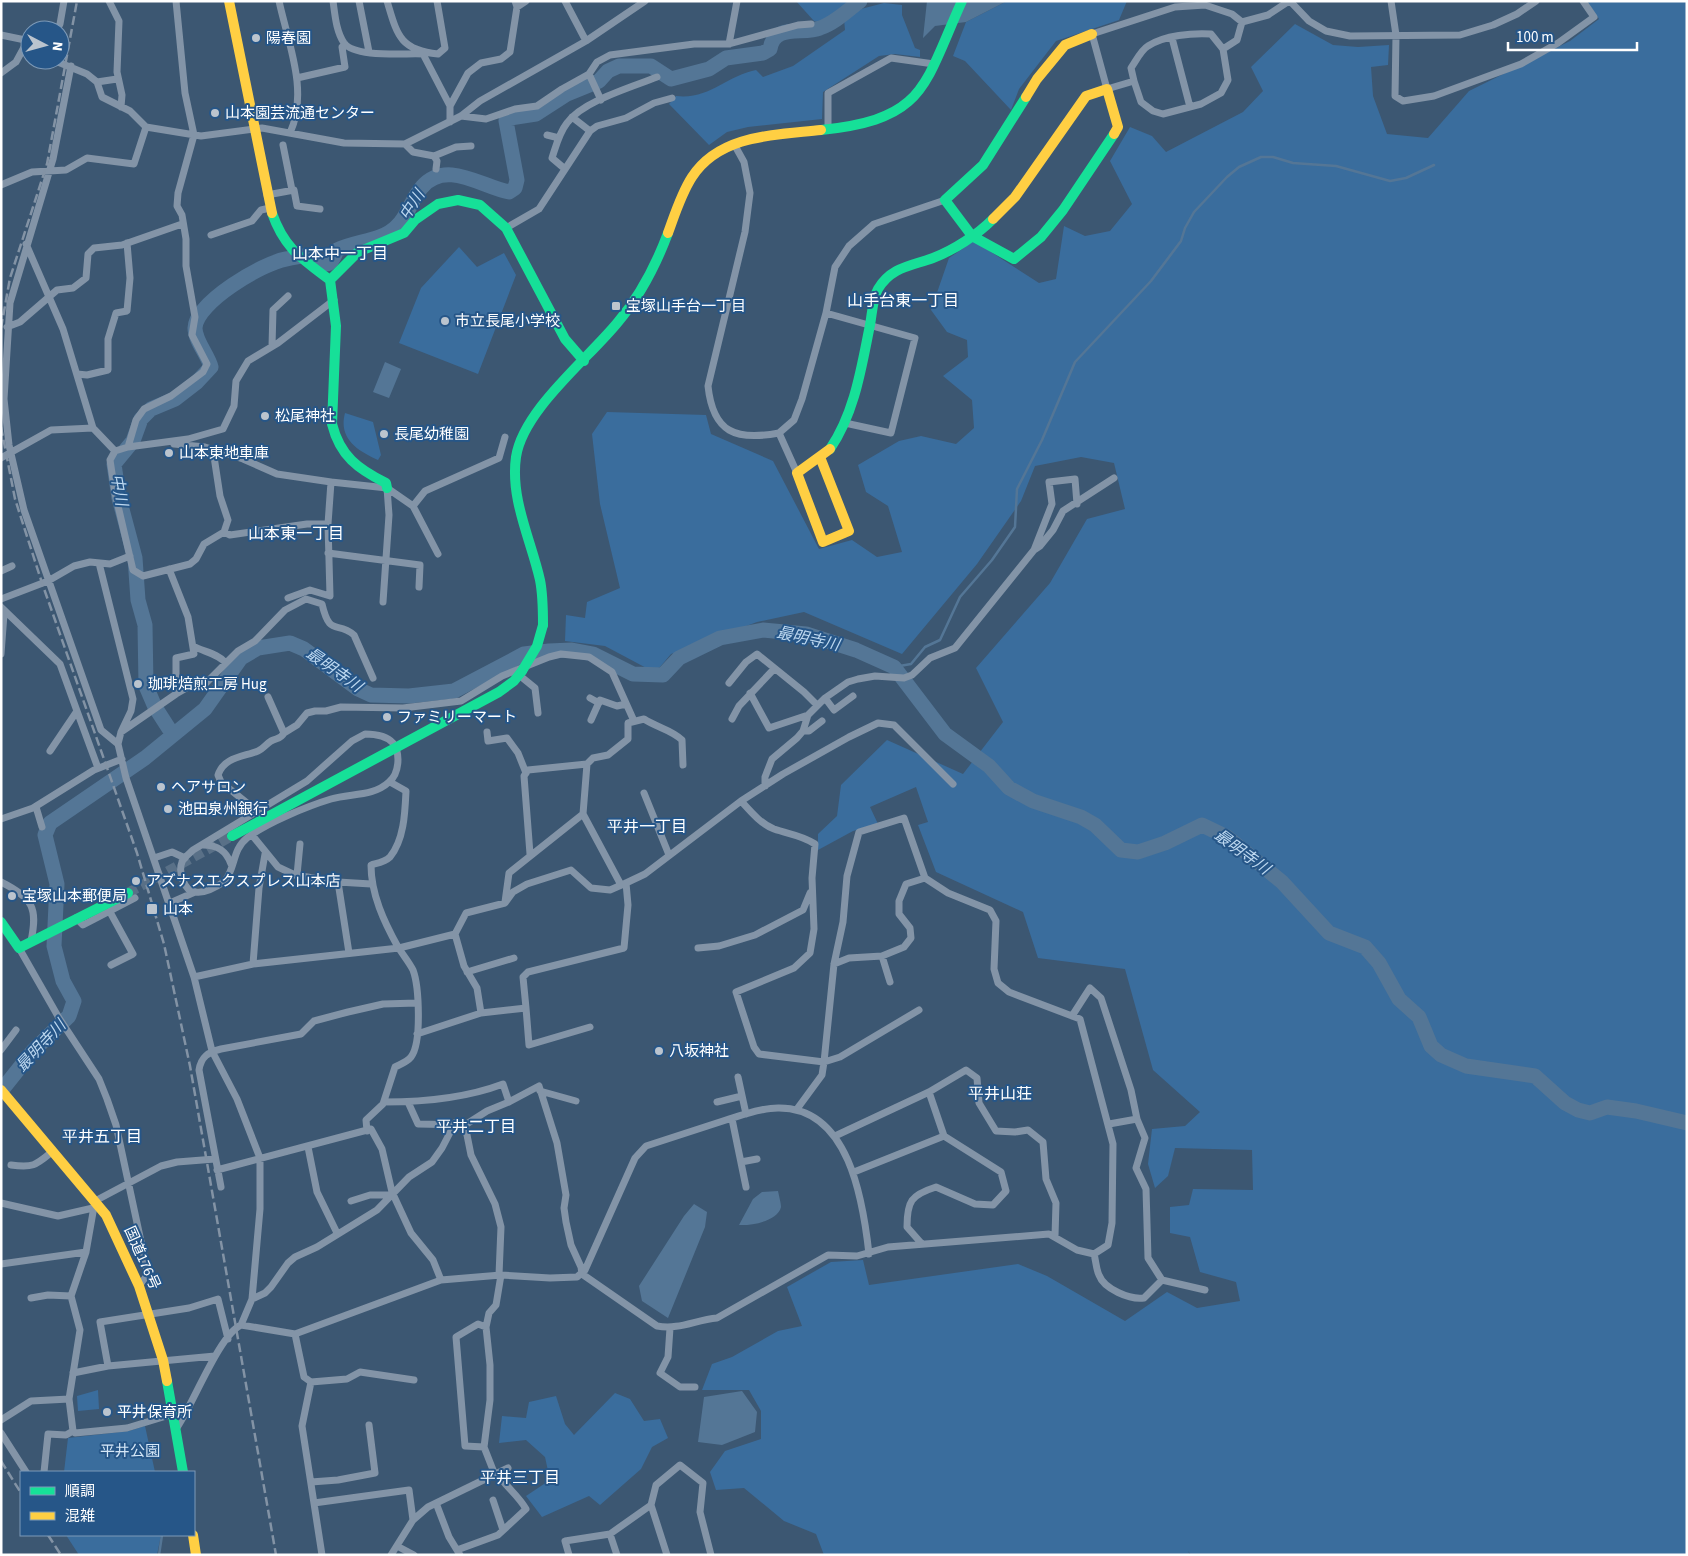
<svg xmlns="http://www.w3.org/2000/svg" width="1688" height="1556" font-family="'Source Sans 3','Noto Sans JP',sans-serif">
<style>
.green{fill:#3a6d9d}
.water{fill:#547696}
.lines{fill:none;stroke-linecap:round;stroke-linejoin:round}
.stream{stroke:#547696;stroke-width:2.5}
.river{stroke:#547696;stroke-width:15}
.secondary-tunnel{stroke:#597087;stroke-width:10;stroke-dasharray:10 5;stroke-linecap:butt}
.street{stroke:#8394a7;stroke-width:7}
.fast{stroke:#16e098;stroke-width:10}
.slow{stroke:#ffcf43;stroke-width:10}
.rail{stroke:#8393a5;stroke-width:2.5;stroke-dasharray:9 4;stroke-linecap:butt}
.fast-bridge{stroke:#16e098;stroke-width:10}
.poi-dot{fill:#bbc4ce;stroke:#265688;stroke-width:2}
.labels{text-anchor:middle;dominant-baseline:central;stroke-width:4;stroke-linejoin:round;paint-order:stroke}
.poi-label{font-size:15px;fill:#fff;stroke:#265688;text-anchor:start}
.street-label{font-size:15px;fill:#fff;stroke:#265688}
.park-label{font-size:15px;fill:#d5e7f7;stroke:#265688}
.water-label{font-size:16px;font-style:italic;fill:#bdd8f0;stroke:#265688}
.neighbourhood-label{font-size:16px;fill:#fff;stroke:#265688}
</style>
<rect width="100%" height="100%" fill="#3c5772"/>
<path class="green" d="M796 1H851L822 23 814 21Z
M1007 1H1127L1119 20 1056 41 1019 89 1011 110 965 61 953 56 966 22Z
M1587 1H1687V1555H1191L1188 1551 1190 1555H824L816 1534 784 1521 744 1488 716 1490 710 1472 725 1451 761 1439V1411L749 1390H702L712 1364 732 1357 778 1331 802 1326 787 1287 831 1262 863 1260 869 1285 1018 1264 1047 1276 1125 1321 1167 1292 1197 1308 1240 1301 1236 1282 1200 1272 1190 1237 1170 1233V1207L1189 1205 1193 1189 1253 1190 1252 1150 1175 1148 1168 1176 1155 1188 1148 1164 1152 1129 1185 1126 1200 1112 1153 1070 1125 969 1038 958 1023 912 936 872 918 825 928 822 916 787 870 807 878 824 853 831 818 850V834L837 816 841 785 887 740 963 774 1003 722 976 668 1050 583 1087 519 1125 509 1114 463 1081 457 1035 466 1021 501 977 564 902 654 804 612 757 622 671 654 660 667 652 671 605 646 565 641 566 615 585 618 587 602 620 588 600 504 592 434 607 412 706 415 711 434 773 461 819 549 852 540 877 557 902 552 888 506 866 492 858 465 899 441 921 436 956 444 974 428 972 400 943 376 968 357 967 340 947 332 931 310 949 258 974 241 1039 283 1056 279 1064 226 1085 236 1110 231 1132 204 1110 161 1130 127 1152 136 1166 152 1243 112 1263 91 1251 67 1295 24 1333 45 1358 47 1389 45 1388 65 1371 67 1373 96 1387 134 1428 138 1469 91 1570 41 1599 19Z
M884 3 902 5V15L915 48 920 50V57L895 54 879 56 823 92 822 119 748 127 727 132 709 145 669 104 676 96C709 100 726 76 756 70L763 77 793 66 845 30 844 19 861 9Z
M459 247 477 267 504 253 516 275 478 374 399 343 421 288Z
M345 413 373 422 381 455 378 460C358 451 338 439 345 413Z
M98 1390 99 1409 78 1411 77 1396Z
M615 1393 630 1399 644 1421 660 1419 668 1438 652 1447 641 1469 600 1505 589 1496 542 1517 526 1496 550 1480 545 1457 526 1440 499 1443 502 1416 526 1418 529 1402 556 1396 565 1424 574 1435Z
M145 1426 155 1472H64L68 1438 129 1431Z
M66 1535H161L157 1555H79Z"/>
<path class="water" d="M927 1H1007L966 22 935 26 923 38Z
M385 362 401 369 389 398 373 392Z
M778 1191C779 1196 781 1203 781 1207 778 1221 751 1226 739 1225L753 1199 762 1192Z
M694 1204 707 1212 705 1227 668 1318 642 1301 639 1286 684 1216Z
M742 1391 757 1412 755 1432 722 1445 698 1442 704 1397Z"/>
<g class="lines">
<path class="stream" d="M894 667 911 664 925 647 940 640 960 597 992 560 1015 527 1017 489 1042 440 1075 362 1151 281 1181 241 1185 228 1194 212 1227 177 1239 167 1261 157H1273L1293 163 1336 166 1390 181 1406 178 1434 165
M159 1555 162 1535"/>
<path class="river" d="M173 735 155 707 146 686 145 625 138 600 135 558 119 498 114 464 133 441 141 419 151 409 175 399 197 382 211 367C208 355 195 341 195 328 196 302 263 263 286 259 292 258 303 255 309 256 325 260 328 274 337 250 356 241 383 241 397 226 408 216 412 198 422 187 446 159 482 187 509 192L515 188 517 180 506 121 510 118 536 114 567 94 599 81 608 71 619 66H651L671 79 709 69 726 58 763 53 770 49C774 23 803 35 820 28 835 23 848 10 860 1
M1 1091 33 1051 69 1016 74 1001 63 981 54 946 57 884 45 835 50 823 145 758 205 709 241 658 258 648 290 643 304 649 358 689 371 695 409 696 454 691 524 654 549 651 572 650 593 654 633 674 663 675 679 658 720 638 763 630 806 634 856 650 894 667 945 734 989 766 1009 788 1033 801 1081 817 1095 825 1121 850 1138 852 1165 843 1202 825 1227 837 1282 882 1329 933 1365 947 1379 963 1399 999 1419 1017 1431 1046 1441 1055 1466 1066 1535 1076 1565 1103 1578 1110 1590 1113 1607 1107 1636 1111 1687 1123"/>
<path class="secondary-tunnel" d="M128 893 232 836"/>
<path class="street" d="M109 1 119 21 117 72 122 95 121 107
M279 1C288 43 309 91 290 133
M333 1C335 15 336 31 344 43 355 58 405 53 423 54L450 106
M359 1 369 52
M387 1C397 34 399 50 438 54L445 48 437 1
M565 1 586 41
M1290 1 1309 21 1326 31 1350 36 1460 35 1493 25 1517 14 1536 1
M1391 1 1396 35 1395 96 1403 101 1434 96 1521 64 1558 43 1594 17 1583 1
M1205 5 1232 14 1242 22 1237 40 1223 49 1211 34C1192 33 1165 35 1148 46 1141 50 1136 61 1131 68L1134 81 1107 89 1092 34 1175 7Z
M517 7 526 1
M1242 22 1268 15 1289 1
M57 30 60 24 64 1
M1 35 30 41
M1172 38 1190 107
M729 44 737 1
M53 60 87 74 97 82 102 97 130 111 146 127 201 136 262 128 344 143 405 144 413 152 434 156 437 161 436 169
M71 66 53 159 10 303 4 399 9 445 24 510 101 730 118 744
M1 73 16 62 28 40
M589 74 601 100
M297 78 345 67 342 47 345 44
M1134 81 1141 102 1153 111 1163 114 1201 104 1221 93 1228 80 1223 49
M97 82 117 79
M461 116 486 119 515 109 537 106 562 89 589 74 597 62 610 55 694 44H729L798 25 811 24
M572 117 590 131
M450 122V106L468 73 481 63 501 59 510 52 517 7 515 1
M828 128V93L891 58 934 64
M547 135 559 138
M405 144 461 116 480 101 586 41 645 1
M734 144 744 162 750 193 745 232 708 386C713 433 736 441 779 433
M283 145 292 190
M434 156 456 147 471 146
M565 169 552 158C556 146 559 133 567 123 583 101 632 87 657 77
M1 185 32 172 66 170 87 158 134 164 146 127
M267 195 294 190 297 206 320 209
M506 228 539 209 590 131 597 126 626 118 654 103 672 98
M211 235 252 221 261 210 270 208
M26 244 63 329 93 428 115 451 110 460 115 493 133 570 143 576 190 564 196 559 204 544 224 532 230 535 307 524H328L331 482 387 488 413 506 438 554
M826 313 915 338 891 433 845 423
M7 327 20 322 57 290 73 288 86 278 88 254 94 248 122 245 182 224
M272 346 273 310 288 296
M77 374 87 375 108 370V339L116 313 127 311 130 278 127 243
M174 444 205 447 243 459 277 474 331 482
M128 447 188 439 223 429 234 406 236 381 248 361 278 343 334 300
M213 450 220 496 228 520 224 532
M115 451 128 447 136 420 144 409 171 396 203 372 207 364 192 335 195 317 186 266V239L182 215 177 206 178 193 194 135 185 93 176 1
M1 458 51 430 93 428
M797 473 779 433 794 420 802 399 826 313 835 267 849 246 874 224 945 200
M413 506 425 491 499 458 505 437
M1034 550 1052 504 1049 482 1075 479 1077 504
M328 553 420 565 419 587
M99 563 133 699 131 711 121 732
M169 569 188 617 194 654 176 658V694L121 732 118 744 126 778 194 977 212 1051 237 1099 260 1158V1209L252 1299 241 1325
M1 571 12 566
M288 598 310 590 330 596 328 524
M1 599 48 581 74 566 90 562 110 564 130 556
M383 602 389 515 387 488
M1 607 60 664 77 711 50 751
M193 646C204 652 217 653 226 663
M1 654 4 614
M519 675 535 688 538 713
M729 683 746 662 757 654 804 692 817 705
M750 693 769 728 808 715
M176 694 195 683H206L238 651 255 641 285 610 306 599 322 604C330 638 337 620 354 635L373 678
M268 697 284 733 297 725 307 713 315 711H326L341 707 403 708 461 701 502 676 549 657 561 654 589 657 612 672 634 721
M590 698 599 703
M825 698 834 710 853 696
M77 711 98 768
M732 719 739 706 774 669
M591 720 600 700 617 706 626 704
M803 731H809L822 721
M487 732 488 741 507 738 518 753 526 773
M365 734C375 734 386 735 393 743 401 754 399 774 389 782 373 797 350 793 331 799 308 806 266 823 247 838 232 850 236 867 225 881 218 886 205 894 195 892 184 891 178 872 182 862 184 857 189 854 193 850L307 781 352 741Z
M765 786V777L772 759 797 738 803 731 808 715 825 698 848 682 858 679 875 676 904 678 912 675 930 658 955 648 1034 550 1040 546 1053 530 1063 511 1114 478
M644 793 669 855
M741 801C751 812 761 824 774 829 788 834 802 835 815 844L812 878 814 929 810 953 794 968 736 992 754 1047 759 1054 824 1062 822 1075 797 1109
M36 807 42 827
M258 812 221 782 218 775C224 757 243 757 258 751 263 749 266 744 271 741 277 738 281 739 284 733
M1 819 33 808 94 770 122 759
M252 835 278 867 295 875 338 882 349 953
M203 845C217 845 226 850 231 864
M530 854 524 776 528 770 587 764
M154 858 172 852 185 858
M297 875 300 844
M1 882C33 898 38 908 31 941
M338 882 371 884
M621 885 583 814 587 764 593 758 608 755 628 739V723L644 719C656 727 672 730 682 740L683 765
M505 902 509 873 583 814
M170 903 195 892
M110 912 133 954 111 965
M76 918 83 925 135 898
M455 934 464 966 477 988 481 1013
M19 948 59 1018 99 1079 107 1099 116 1125 148 1274 139 1286
M698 948 719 946 755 935 803 910 810 893
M882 956 890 982
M253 964 259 888 265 854
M834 964 849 958 882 956 904 947 911 938 910 928 899 914V901L906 884 925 878
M467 972 514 958
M194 977 253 964 399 948 455 934 466 913 505 903 513 892 527 884 571 870 591 888 610 890 626 883 645 874 741 801 783 774 849 737 878 723 894 725 953 784
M526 1008 523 977 528 972 624 948 628 905 626 883
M919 1010 840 1057 824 1062 834 964 843 922 847 876 859 832 904 818 925 878 948 893 990 910 996 921 994 969 998 983 1009 992 1080 1019 1113 1144 1112 1223 1108 1245 1094 1254
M1072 1016 1090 988 1101 998 1131 1090 1137 1119 1145 1138 1136 1168 1146 1189 1148 1258 1162 1280
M417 1034 481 1013 526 1008 529 1045 590 1027
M1 1050 16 1030
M738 1077 746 1114
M540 1091 576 1101
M929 1092 944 1136
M384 1102C423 1102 466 1098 503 1084L509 1102 539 1086 557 1143 566 1195 564 1208 566 1222 571 1245 581 1267 582 1274 657 1326C679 1330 695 1320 717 1318L828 1255 857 1256 888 1247 1049 1234 1077 1250 1094 1254C1096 1261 1096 1269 1099 1275 1104 1289 1130 1300 1144 1298L1162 1280 1205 1290
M408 1102 418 1124 465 1125 471 1155 495 1204 501 1227 499 1275
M717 1102 742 1096
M732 1119 746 1187
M1109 1124 1137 1119
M465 1125 487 1111 509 1102
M367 1131 366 1120 383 1104 395 1067C401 1064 407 1062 411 1057 422 1043 419 986 413 970 409 962 403 955 398 947 384 922 371 894 371 865 378 863 385 862 390 857 404 840 405 813 406 791L390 782
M835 1136 929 1092 966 1070 977 1078 979 1103 996 1131 1015 1132 1028 1130 1043 1142 1046 1179 1056 1203 1055 1236
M308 1147 317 1192 337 1233
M741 1162 757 1159
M11 1165C34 1168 36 1165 53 1151
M217 1170 371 1129 382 1149 392 1192 411 1233 433 1260 441 1280
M854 1172 944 1136 1001 1172 1006 1191 993 1205 975 1204 936 1187C911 1195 907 1201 907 1227L922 1244
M221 1187 199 1070C201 1057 208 1052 221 1049L301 1034 314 1021 348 1012 383 1004 417 1003
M351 1201 370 1195H390
M1 1203 58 1216 93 1208
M86 1252 71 1296 80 1330 69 1399 73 1431 75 1433 127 1428 173 1414
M1 1264 86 1252 95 1201 161 1166 177 1162 215 1159
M31 1298 48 1295 71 1296
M252 1299 265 1293 271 1287 288 1263 295 1257 317 1247 377 1210 409 1177 432 1162 442 1148 455 1123
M670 1328 668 1357 660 1373 680 1387H695
M295 1334 304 1377 311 1382 347 1379 360 1372 414 1380
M108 1366 100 1322 189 1308 218 1299 228 1339
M73 1373 108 1366 215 1356
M311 1382 302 1426 322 1555
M1 1420 31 1401 69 1399
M176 1429C193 1405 219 1335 241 1325L295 1334 441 1280 501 1275 550 1278 577 1277 585 1270 635 1158 646 1146C673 1137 699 1129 726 1120 742 1115 761 1108 778 1108 849 1107 863 1200 869 1254
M1 1433 26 1472
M484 1447 465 1446 456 1337 478 1324 486 1327
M44 1472 48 1434 66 1435 73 1431
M495 1475 484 1447 490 1400V1365L486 1327 489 1313 496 1305 501 1275
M311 1482 338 1480 375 1473 369 1425
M493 1500 503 1530
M314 1503 409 1490 413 1520
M436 1503 449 1537 460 1555
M610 1534 617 1555
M397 1546 414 1555
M457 1550 498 1535 526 1509C518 1495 506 1487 497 1473
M391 1555 413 1520 428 1507 508 1468
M569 1555 565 1541 610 1534 651 1505
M667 1555 651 1505 656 1485 680 1465 703 1483 700 1512 711 1555"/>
<path class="fast" d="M1026 97 983 165 945 200 972 236 1014 259 1041 237 1063 210 1114 134
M821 130C926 119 923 87 962 1
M272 213C284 248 302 259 330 280L358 252 404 233 415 220 438 204 458 200 480 205 506 228 565 339 584 361
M330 280 336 326 332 424C340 456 358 469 386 483L387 488
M830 449C854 414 861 370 869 330 872 318 872 299 878 289 891 267 911 266 933 258 954 250 977 235 993 219
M543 625C543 610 543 595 540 580 531 540 510 499 516 457 523 410 588 359 618 322 640 296 656 265 668 233
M232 836 499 692 514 681 522 671
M1 922 19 948 128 893
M167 1381 183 1472"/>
<path class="slow" d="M229 1 272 213
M1026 97 1037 79 1065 45 1092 34
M993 219 1015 197 1086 96 1107 89 1118 127 1114 134
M668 233C675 214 681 194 692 177 720 134 776 135 821 130
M820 457 849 531 823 542 797 473 830 449
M1 1090 106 1215 139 1286 163 1360 167 1381
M193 1535 196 1555"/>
<path class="rail" d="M1 328 10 278 47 164 77 1
M1 427 15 499 42 583 137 853 164 944 190 1066 276 1555
M1 1461 21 1493
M48 1535 61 1555"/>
<path class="fast-bridge" d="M522 671 537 646 543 625"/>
</g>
<g class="poi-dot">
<circle cx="256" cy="38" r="5"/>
<circle cx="215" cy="113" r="5"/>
<rect x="611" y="301" width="10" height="10" rx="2.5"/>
<circle cx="445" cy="321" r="5"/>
<circle cx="265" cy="416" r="5"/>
<circle cx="384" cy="434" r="5"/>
<circle cx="169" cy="453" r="5"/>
<circle cx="138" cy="684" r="5"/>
<circle cx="387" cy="717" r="5"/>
<circle cx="161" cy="787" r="5"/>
<circle cx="168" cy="809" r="5"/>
<circle cx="136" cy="881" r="5"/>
<circle cx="12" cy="896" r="5"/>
<rect x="146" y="903" width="12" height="12" rx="2.5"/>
<circle cx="659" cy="1051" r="5"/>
<circle cx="107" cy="1412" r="5"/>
</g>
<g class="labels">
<g class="poi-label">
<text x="266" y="38">陽春園</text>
<text x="225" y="113">山本園芸流通センター</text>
<text x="626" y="306">宝塚山手台一丁目</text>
<text x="455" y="321">市立長尾小学校</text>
<text x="275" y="416">松尾神社</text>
<text x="394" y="434">長尾幼稚園</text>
<text x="179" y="453">山本東地車庫</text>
<text x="148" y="684">珈琲焙煎工房 Hug</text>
<text x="397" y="717">ファミリーマート</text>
<text x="171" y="787">ヘアサロン</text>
<text x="178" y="809">池田泉州銀行</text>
<text x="146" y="881">アズナスエクスプレス山本店</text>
<text x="22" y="896">宝塚山本郵便局</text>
<text x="163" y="909">山本</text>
<text x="669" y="1051">八坂神社</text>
<text x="117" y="1412">平井保育所</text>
</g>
<g class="street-label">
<text transform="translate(142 1258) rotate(66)">国道176号</text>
</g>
<g class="park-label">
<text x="130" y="1451">平井公園</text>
</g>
<g class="water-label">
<text transform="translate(412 205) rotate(-57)">中川</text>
<text transform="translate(119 490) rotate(80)">中川</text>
<text transform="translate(808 639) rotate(12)">最明寺川</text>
<text transform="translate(334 670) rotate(35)">最明寺川</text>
<text transform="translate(1242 852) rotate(36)">最明寺川</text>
<text transform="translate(41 1046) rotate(-47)">最明寺川</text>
</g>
<g class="neighbourhood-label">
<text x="340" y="254">山本中一丁目</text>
<text x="903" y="301">山手台東一丁目</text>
<text x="296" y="534">山本東一丁目</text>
<text x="647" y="827">平井一丁目</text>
<text x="1000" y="1094">平井山荘</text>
<text x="476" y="1127">平井二丁目</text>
<text x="102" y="1137">平井五丁目</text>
<text x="520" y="1478">平井三丁目</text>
</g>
</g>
<rect width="1688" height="1556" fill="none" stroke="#ffffff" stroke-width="5"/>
<rect x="20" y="1471" width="175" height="65" fill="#265688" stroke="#7d9ab8"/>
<rect x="30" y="1487" width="25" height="8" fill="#16e098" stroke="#7d9ab8"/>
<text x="65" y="1496" font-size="15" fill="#ffffff">順調</text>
<rect x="30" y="1512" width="25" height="8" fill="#ffcf43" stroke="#7d9ab8"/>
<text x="65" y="1521" font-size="15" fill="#ffffff">混雑</text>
<g transform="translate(45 45) rotate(96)"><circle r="24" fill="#265688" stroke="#7d9ab8"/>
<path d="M0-4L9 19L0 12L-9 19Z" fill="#bbc4ce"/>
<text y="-8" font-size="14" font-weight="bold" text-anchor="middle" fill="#ffffff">N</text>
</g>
<path d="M1508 42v8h129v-8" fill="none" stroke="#ffffff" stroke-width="2.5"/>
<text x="1516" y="42" font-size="15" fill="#ffffff" stroke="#265688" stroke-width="4" paint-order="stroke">100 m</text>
</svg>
